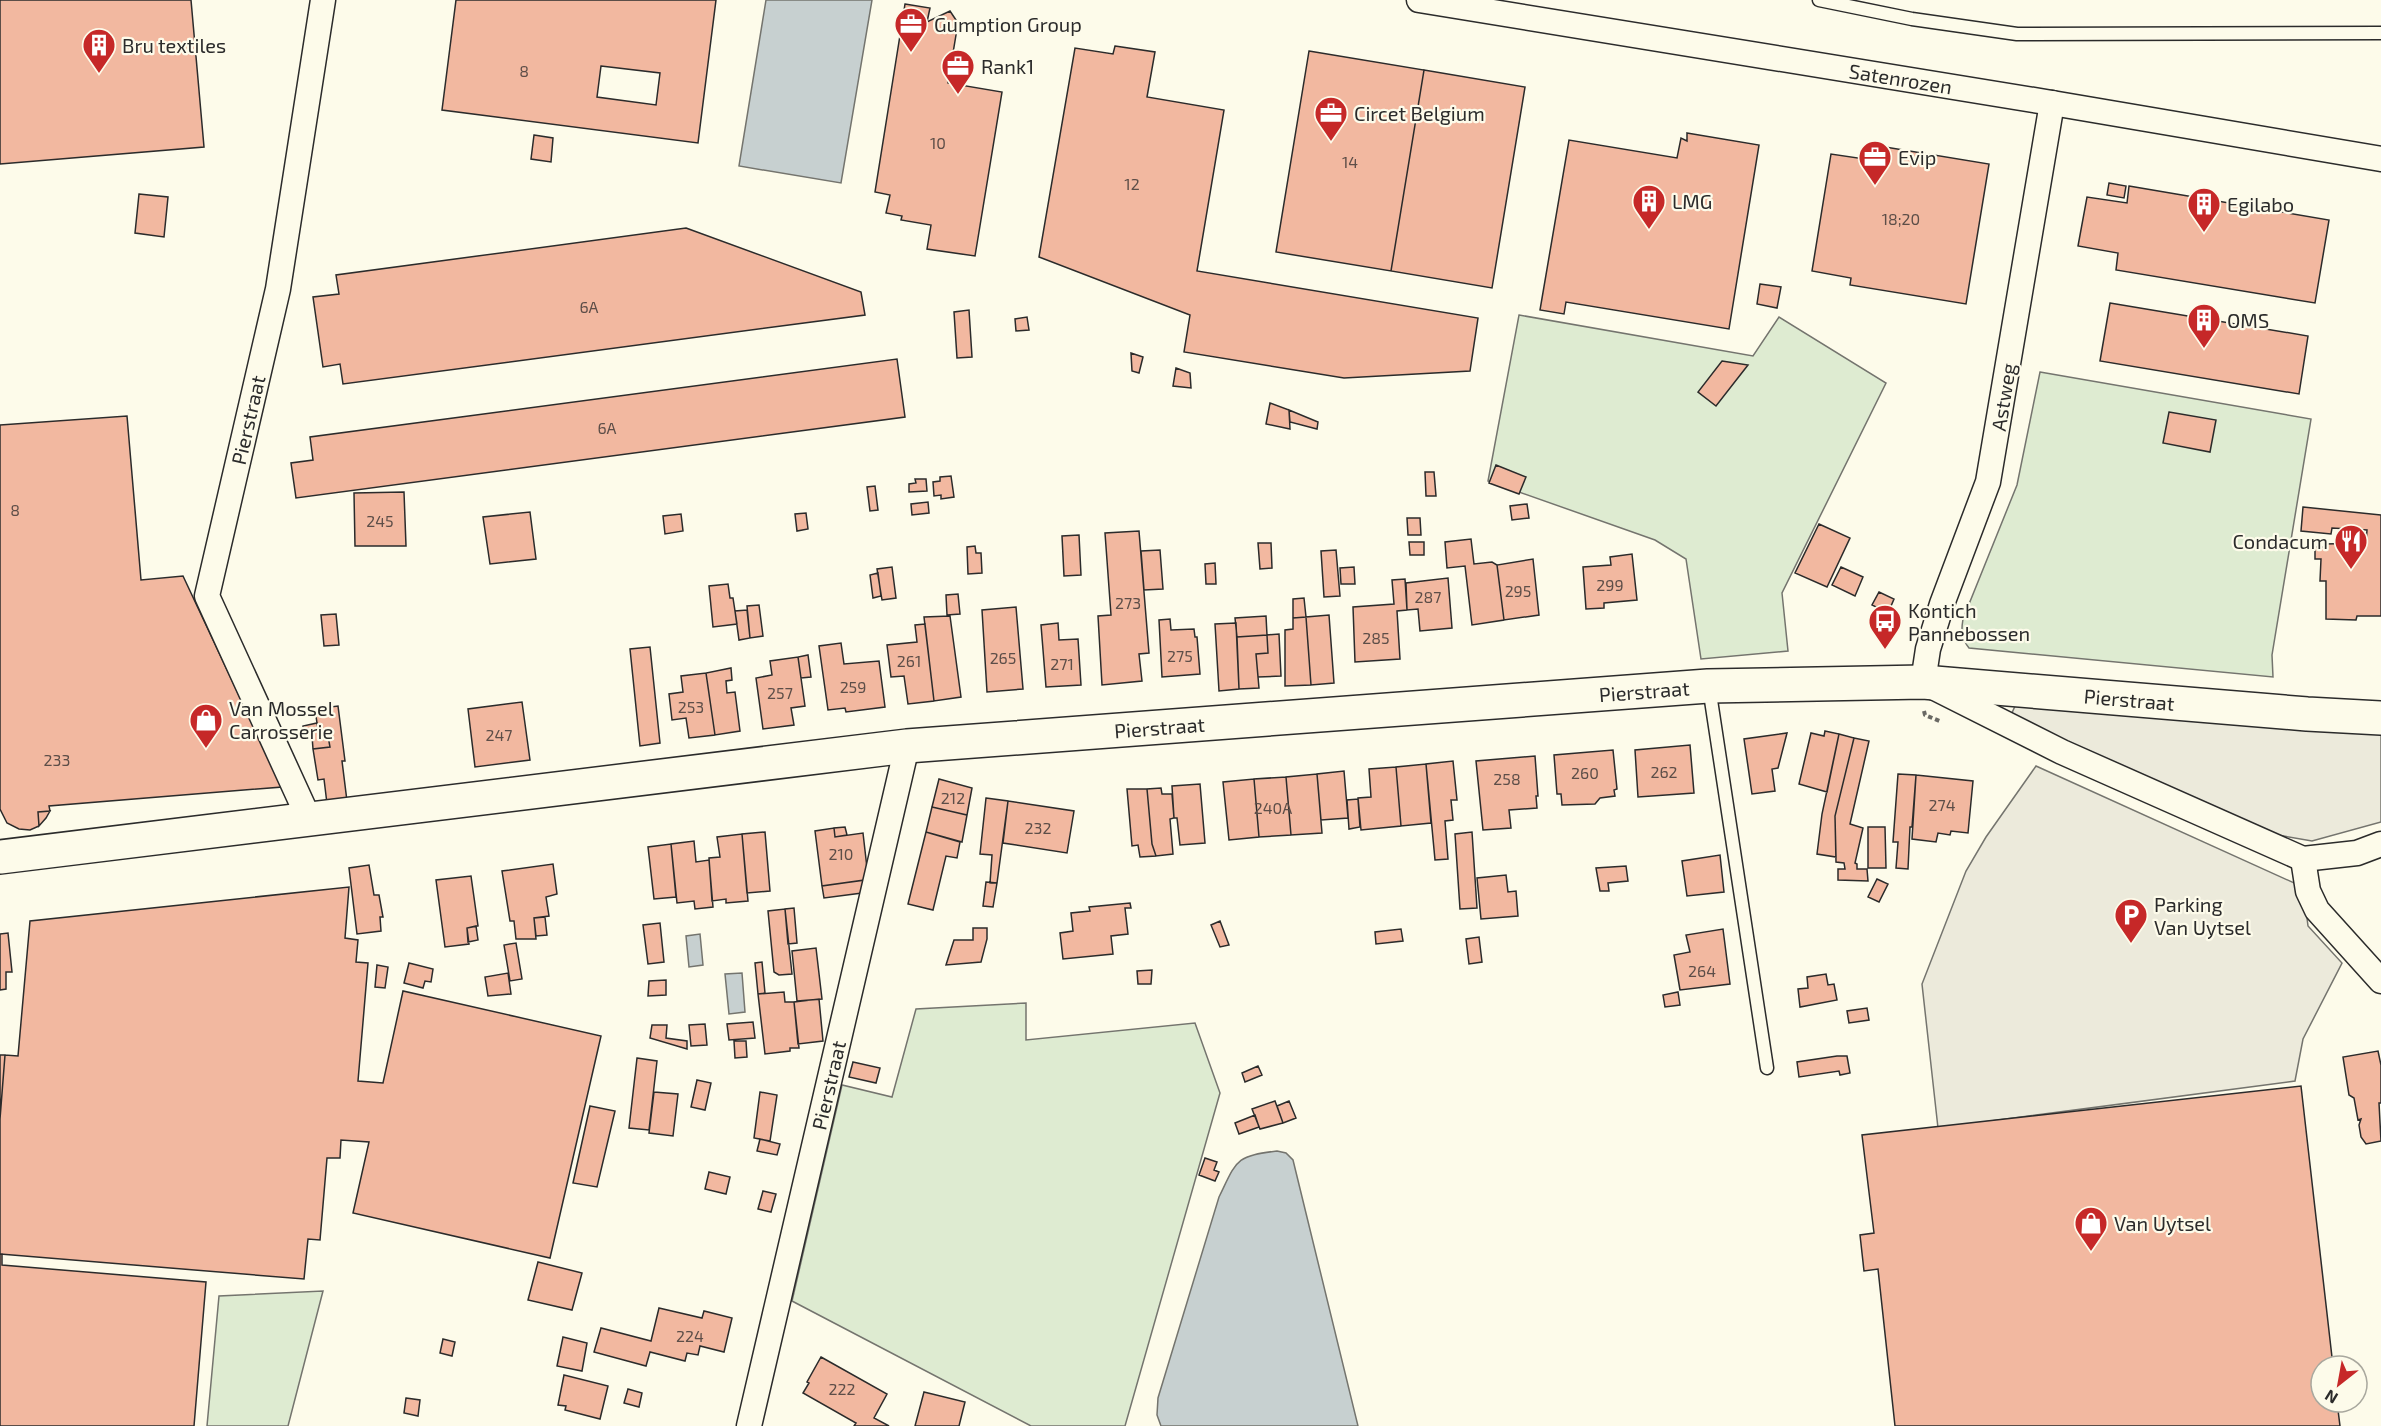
<svg xmlns="http://www.w3.org/2000/svg" width="2381" height="1426" font-family="'Exo 2',sans-serif">
<style>
.green{fill:#deebd1;stroke:#74746e;stroke-width:1.5}
.parking{fill:#eceadb;stroke:#74746e;stroke-width:1.5}
.water{fill:#c7d0d0;stroke:#74746e;stroke-width:1.5}
.building{fill:#f2b8a0;stroke:#2b2b2b;stroke-width:1.5;fill-rule:evenodd}
.lines{fill:none;stroke-linecap:round;stroke-linejoin:round}
.lane-casing{stroke:#2b2b2b;stroke-width:15}
.street-casing{stroke:#2b2b2b;stroke-width:27}
.secondary-casing{stroke:#2b2b2b;stroke-width:36}
.path{stroke:#6a6964;stroke-width:4;stroke-dasharray:4.5 3;stroke-linecap:butt}
.lane{stroke:#fdfbea;stroke-width:12}
.street{stroke:#fdfbea;stroke-width:24}
.secondary{stroke:#fdfbea;stroke-width:33}
.labels{text-anchor:middle;dominant-baseline:central;stroke-width:4.5;stroke-linejoin:round;paint-order:stroke}
.number-label{font-size:16px;fill:#5d4e48}
.poi-label{font-size:20px;fill:#2b2b2b;stroke:#fdfbea;text-anchor:start}
.street-label{font-size:20px;fill:#2b2b2b;stroke:#fdfbea}
</style>
<rect width="100%" height="100%" fill="#fdfbea"/>
<path class="green" d="M1519 315 1753 356 1779 317 1886 383 1782 593 1788 651 1701 659 1686 559 1655 540 1488 481Z
M2040 372 2311 419 2272 655 2273 677 1969 648C1961 638 1961 631 1963 619L2017 485Z
M1026 1003V1040L1195 1023 1220 1093 1125 1426H1031L792 1301 842 1085 892 1097 916 1009Z
M323 1291 288 1426H207L219 1296Z"/>
<path class="parking" d="M2016 704 2381 728V822L2312 841 2260 832 2011 715Z
M2036 766 2303 887 2308 926 2342 963 2303 1039 2295 1081 1938 1128 1922 984 1966 871 1986 837Z"/>
<path class="water" d="M766 0H872L841 183 739 166Z
M700 934 703 965 689 967 686 936Z
M742 973 745 1012 729 1014 725 974Z
M1277 1151 1286 1153 1293 1160 1358 1426H1161L1157 1415 1158 1398 1219 1197C1237 1160 1235 1156 1277 1151Z"/>
<path class="building" d="M0 0H191L204 147 0 164Z
M456 0H716L698 143 442 110ZM601 66 660 73 656 105 597 97Z
M905 4 930 8 927 22 950 11 958 23 948 83 1002 92 975 256 927 249 931 225 901 220 902 216 886 213 890 195 875 192Z
M1115 46 1155 52 1147 97 1224 110 1197 271 1478 318 1470 371 1344 378 1184 352 1190 315 1039 257 1075 48 1113 54Z
M1309 51 1424 70 1391 271 1276 252Z
M1424 70 1525 87 1492 288 1391 271Z
M1687 133 1759 145 1729 329 1566 302 1564 314 1540 310 1569 140 1677 158 1681 138 1687 141Z
M534 135 553 138 551 162 531 159Z
M1873 145 1989 164 1966 304 1850 285 1851 278 1812 271 1831 154 1871 160Z
M2109 183 2126 186 2124 198 2107 195Z
M2129 186 2329 220 2315 303 2116 270 2118 253 2078 246 2087 197 2127 203Z
M139 194 168 197 164 237 135 233Z
M686 228 861 292 865 315 343 384 340 364 323 367 313 297 339 294 336 275Z
M1760 284 1781 287 1777 308 1757 304Z
M2110 303 2308 336 2299 394 2100 361Z
M969 310 972 357 957 358 954 312Z
M1027 317 1029 330 1016 331 1015 319Z
M1131 353 1143 357 1139 373 1132 371Z
M897 359 905 417 296 498 291 463 313 460 310 437Z
M1722 361 1748 365 1716 406 1698 392Z
M1176 368 1190 373 1191 388 1173 386Z
M1270 403 1289 410 1290 429 1266 424Z
M1289 410 1318 422 1317 429 1290 422Z
M2169 412 2216 420 2210 452 2163 443Z
M127 416 141 580 183 576 282 787 49 806 50 811 38 812 39 826 30 830 19 829 7 823 0 809V425Z
M1496 465 1526 477 1519 494 1489 483Z
M1425 472H1434L1436 496H1426Z
M951 476 954 497 941 499V495L934 496 933 482 940 481V477Z
M915 479H926L927 491 909 492V484L916 483Z
M875 486 878 510 870 511 867 487Z
M404 492 406 546H355L354 493Z
M928 502 929 513 912 515 911 504Z
M1527 504 1529 518 1512 520 1510 506Z
M2303 507 2381 515V616H2357L2356 620 2326 619V581H2320L2321 559H2315V547H2325V544L2366 543 2367 530 2332 528 2331 534 2301 531Z
M530 512 536 559 490 564 483 517Z
M806 513 808 529 797 531 795 514Z
M681 514 683 531 665 534 663 516Z
M1407 518H1420L1421 535H1408Z
M1819 524 1850 538 1827 587 1795 573Z
M1139 531 1149 653 1139 654 1142 681 1102 685 1098 616 1111 615 1105 533Z
M1079 535 1081 575 1064 576 1062 536Z
M1471 539 1474 564 1492 562 1497 565 1504 620 1472 625 1465 566 1447 568 1445 542Z
M1409 542H1424V555H1410Z
M1258 543H1271L1272 568 1260 569Z
M975 546 976 553H981L982 573 968 574 967 547Z
M1160 550 1163 589 1144 590 1141 551Z
M1336 550 1340 596 1324 597 1321 551Z
M1632 554 1637 600 1604 603V608L1586 609 1583 567 1611 565 1610 557Z
M1533 559 1539 615 1504 620 1497 565Z
M1215 563 1216 584H1206L1205 564Z
M892 567 896 598 882 600 877 569Z
M1354 567 1355 584H1341L1340 568Z
M1841 567 1863 577 1855 596 1832 585Z
M878 573 881 596 873 598 870 575Z
M1448 578 1452 628 1420 631 1418 609 1407 610 1406 583Z
M1405 579 1407 610 1397 611 1400 659 1355 662 1353 607 1394 604 1392 580Z
M728 584 730 598H733L737 624 713 627 709 586Z
M1879 592 1894 599 1888 613 1872 605Z
M958 594 960 614 947 615 946 595Z
M1304 598 1306 617 1293 618V599Z
M759 605 763 636 750 638 747 606Z
M1016 607 1023 689 987 692 982 610Z
M747 610 750 638 739 640 735 611Z
M336 614 339 645 324 646 321 615Z
M1329 615 1334 683 1311 685 1306 617Z
M950 616 961 697 934 701 924 617Z
M1266 616 1267 635 1237 637 1235 618Z
M1306 617 1311 685 1285 686V630L1293 629V618Z
M1170 619 1171 630 1194 629 1195 637H1197L1200 674 1162 677 1159 620Z
M1058 623 1059 640 1078 639 1081 685 1046 687 1041 625Z
M1236 623 1239 689 1219 691 1215 624Z
M925 624 934 701 908 704 904 676 891 677 887 645 917 642 915 625Z
M1279 634 1281 676 1258 677 1256 654 1268 653 1267 635Z
M1267 635 1268 653 1256 654 1259 688 1239 689 1237 637Z
M841 643 844 664 879 661 885 707 846 712 845 708 828 710 819 646Z
M650 647 660 743 640 746 630 649Z
M808 655 811 677 801 678 798 657Z
M798 657 805 706 791 708 794 725 763 729 756 678 772 675 770 661Z
M731 668 732 680 726 681 727 693 735 692 740 731 715 735 706 673Z
M706 673 715 735 689 738 686 718 672 720 669 694 683 692 681 676Z
M522 702 530 760 475 767 468 709Z
M338 706 345 761H342L348 809 328 812 324 779 318 780 313 749 330 747 328 736 319 737 315 709Z
M317 723 319 737 328 736 330 747 313 749 312 736 304 737 303 726Z
M1825 731 1839 734 1827 792 1799 784 1811 733 1824 736Z
M1787 733 1778 768 1772 769 1775 791 1752 794 1744 739Z
M1839 734 1854 738 1835 816 1836 857 1817 854 1822 814Z
M1854 738 1869 741 1850 824 1863 828 1855 863 1857 864V869H1867L1868 881 1838 880V869H1845L1844 863 1836 862 1835 816Z
M1690 745 1694 793 1638 797 1635 750Z
M1613 750 1617 789 1614 790 1615 796 1600 798 1595 804 1562 805 1561 794H1557L1554 755Z
M1535 756 1538 796H1536L1537 808 1509 810 1511 828 1483 830 1476 761Z
M1453 761 1457 800H1451L1453 820 1445 821 1448 859 1435 860 1426 764Z
M1426 764 1431 823 1401 826 1396 767Z
M1396 767 1401 826 1361 830 1358 798 1371 797 1369 769Z
M1344 771 1348 818 1321 820 1317 774Z
M1317 774 1322 833 1291 835 1286 777Z
M1898 774 1916 775 1912 827H1910L1908 869 1896 868 1898 842H1893Z
M1916 775 1973 781 1968 833 1951 831 1950 835 1938 833 1936 842 1912 839Z
M1286 777 1291 835 1259 837 1254 779Z
M939 779 972 788 967 815 932 807Z
M1254 779 1259 837 1229 840 1223 782Z
M1200 784 1205 843 1180 845 1177 818H1174L1172 786Z
M1161 788 1162 794H1172L1174 818 1170 819 1173 854 1156 856 1152 844 1147 789Z
M1127 789H1147L1152 844 1156 856 1140 857 1138 845 1132 846Z
M986 798 1008 801 997 883H990L992 855 980 854Z
M1358 799 1360 827 1349 829 1347 800Z
M1008 801 1074 811 1067 853 1003 843Z
M932 807 967 815 962 842 926 832Z
M50 811 46 818 39 826 38 812Z
M845 827 847 835 835 837 834 828Z
M1868 827H1885L1886 868H1868Z
M834 828 835 837 863 833 867 868 865 880 822 886 815 831Z
M765 832 770 891 747 893 742 834Z
M926 832 960 842 957 858 946 856 933 910 908 904Z
M1472 832 1477 908 1460 909 1455 834Z
M742 834 748 901 726 903V899L712 901 709 858 720 857 717 837Z
M694 841 696 862 709 860 713 907 695 909 694 901 677 903 671 844Z
M671 844 676 897 654 899 648 847Z
M1720 855 1724 892 1687 896 1682 861Z
M553 864 557 894 546 897 549 916 534 918 536 939H516L514 921H510L502 871Z
M369 865 374 895H379L383 917H380L381 931 357 934 349 868Z
M1626 866 1628 881 1608 883 1609 891H1600L1596 868Z
M1506 875 1508 892 1516 891 1518 916 1481 919 1477 878Z
M471 876 478 926 467 928 469 944 445 947 436 880Z
M1877 879 1888 884 1879 902 1868 897Z
M865 880 862 893 824 898 822 886Z
M986 882 997 883 993 907 983 906Z
M349 887 345 938 358 940 356 962 368 963 358 1081 383 1083 403 991 601 1036 550 1258 353 1213 369 1142 341 1140 340 1158H327L320 1240 308 1239 304 1279 0 1254V1119L5 1055 18 1056 30 921Z
M1130 903 1131 908H1125L1128 934 1111 936 1113 954 1063 959 1060 933 1073 931 1071 913 1090 911 1089 907Z
M794 908 797 943 788 944 785 909Z
M785 909 792 974 779 975 774 972 768 911Z
M545 917 547 935 536 936 534 918Z
M1220 921 1229 945 1220 947 1211 925Z
M660 923 664 962 648 964 643 925Z
M476 926 478 940 468 942 467 928Z
M973 928H987V939L981 962 946 965 954 940H973Z
M1401 929 1403 941 1376 944 1375 932Z
M1723 929 1730 984 1680 990 1674 955 1690 952 1686 935Z
M8 933 12 972H6V989L0 990V934Z
M1479 937 1482 962 1469 964 1466 939Z
M516 943 522 979 510 981 504 945Z
M816 948 822 999 797 1001 792 951Z
M762 962 765 993 758 994 755 963Z
M409 963 433 969 431 982 425 981 423 988 404 983Z
M377 965 388 967 385 988 375 987Z
M1152 970 1151 984H1138L1137 971Z
M508 973 511 994 488 996 485 977Z
M1826 974 1828 985 1834 984 1837 1000 1800 1007 1798 989 1808 988 1807 977Z
M666 980V995L648 996 649 981Z
M784 992 785 1002H794L799 1048H790V1051L765 1054 758 994Z
M1678 992 1680 1005 1665 1007 1663 995Z
M819 999 823 1041 798 1044 794 1002Z
M1867 1008 1869 1020 1849 1023 1847 1011Z
M753 1022 755 1038 729 1040 727 1024Z
M705 1024 707 1045 691 1046 689 1025Z
M652 1025H667L666 1038 687 1041V1049L650 1038Z
M734 1041H746L747 1057 735 1058Z
M2378 1051 2381 1065V1103H2379L2381 1141 2366 1144 2361 1137 2359 1125 2361 1119 2358 1120 2354 1098 2349 1095 2343 1057Z
M0 1055H5L0 1119Z
M1837 1056H1847L1850 1073 1840 1075 1839 1071 1799 1077 1797 1062Z
M637 1058 657 1061 649 1130 629 1128Z
M853 1062 880 1068 876 1083 849 1077Z
M1258 1066 1262 1075 1245 1082 1242 1073Z
M697 1080 711 1083 705 1110 691 1107Z
M2301 1086 2333 1366H2321V1402H2337L2340 1426H1895L1878 1269 1864 1271 1860 1235 1874 1233 1862 1135Z
M654 1092 678 1094 673 1136 649 1133Z
M760 1092 777 1095 770 1141 754 1138Z
M1275 1101 1283 1123 1260 1129 1252 1109Z
M1289 1101 1296 1118 1283 1123 1277 1106Z
M590 1106 615 1111 597 1187 573 1183Z
M1255 1115 1259 1127 1239 1134 1235 1123Z
M760 1139 780 1144 777 1155 757 1151Z
M1205 1158 1217 1162 1214 1170 1219 1172 1215 1181 1199 1175Z
M709 1172 730 1177 726 1194 705 1189Z
M763 1191 776 1194 771 1212 758 1209Z
M0 1254H2V1265L206 1282 194 1426H0Z
M538 1262 582 1273 572 1310 528 1300Z
M659 1308 702 1318 704 1311 732 1318 724 1352 700 1346 698 1355 687 1353 685 1361 650 1352 646 1366 594 1352 601 1328 651 1341Z
M563 1337 587 1343 582 1371 557 1366Z
M443 1339 455 1342 452 1356 440 1353Z
M821 1357 887 1394 874 1418 889 1426H854L856 1423 803 1393 809 1383 807 1382Z
M564 1375 608 1386 600 1419 565 1410 566 1406 558 1405Z
M628 1389 642 1393 639 1407 624 1403Z
M924 1392 965 1402 959 1426H915Z
M406 1398 420 1400 418 1416 404 1413Z"/>
<g class="lines">
<defs>
<path id="lane" d="M1819 0 1912 19 2017 34 2381 33
M1709 687 1767 1068"/>
<g id="street">
<path id="s1" d="M1419 0 2052 103 2381 159"/>
<path d="M2052 103 1988 482 1942 604 1928 649 1923 682 2062 752 2303 859 2357 853 2381 844"/>
<path id="s2" d="M309 819 207 596 278 289 323 0"/>
<path d="M2303 859 2308 891 2317 910 2381 981"/>
<path id="s3" d="M749 1426 907 746"/>
</g>
<g id="secondary">
<path id="s4" d="M0 857 907 746 1708 686 1923 682 2307 714 2381 718"/>
</g>
</defs>
<use href="#lane" class="lane-casing"/>
<use href="#street" class="street-casing"/>
<use href="#secondary" class="secondary-casing"/>
<path class="path" d="M1924 711 1925 715 1942 722"/>
<use href="#lane" class="lane"/>
<use href="#street" class="street"/>
<use href="#secondary" class="secondary"/>
</g>
<defs>
<symbol id="office-pin" viewBox="-11 -11 22 30"><path d="M0 17L-7.5 6A9.5 9.5 0 1 1 7.5 6Z" fill="#c62828" stroke="#fdfbea"/><path d="M-6-3h4V-5.5h4V-3h4V5H-6ZM-1-4.5V-3h2v-1.5ZM-6 0V1H6V0Z" fill="#fff"/></symbol>
<symbol id="building-pin" viewBox="-11 -11 22 30"><path d="M0 17L-7.5 6A9.5 9.5 0 1 1 7.5 6Z" fill="#c62828" stroke="#fdfbea"/><path d="M-4-6H4V6H1V3H-1V6H-4ZM-2.5-4.3h1.7v1.8h-1.7ZM.8-4.3h1.7v1.8H.8ZM-2.5-1h1.7V.8h-1.7ZM.8-1h1.7V.8H.8Z" fill="#fff"/></symbol>
<symbol id="restaurant-pin" viewBox="-11 -11 22 30"><path d="M0 17L-7.5 6A9.5 9.5 0 1 1 7.5 6Z" fill="#c62828" stroke="#fdfbea"/><path d="M-5-6h1v4h1v-4h1v4h1v-4h1v5L-1.5 .5V6h-2V.5L-5-1ZM5-6V6H3V1.5H1.5Q1.5-4 5-6Z" fill="#fff"/></symbol>
<symbol id="bus-pin" viewBox="-11 -11 22 30"><path d="M0 17L-7.5 6A9.5 9.5 0 1 1 7.5 6Z" fill="#c62828" stroke="#fdfbea"/><path d="M-5-6H5V4H4V6H2V4H-2V6H-4V4H-5ZM-3.5-4V0h7V-4ZM-3.5 1.2v1.5H-2V1.2ZM2 1.2v1.5H3.5V1.2Z" fill="#fff"/></symbol>
<symbol id="shop-pin" viewBox="-11 -11 22 30"><path d="M0 17L-7.5 6A9.5 9.5 0 1 1 7.5 6Z" fill="#c62828" stroke="#fdfbea"/><path d="M-5-2.5h2.3a2.7 3.5 0 0 1 5.4 0H5L5.5 6h-11ZM-1.5-2.5h3a1.5 2.3 0 0 0-3 0Z" fill="#fff"/></symbol>
<symbol id="parking-pin" viewBox="-11 -11 22 30"><path d="M0 17L-7.5 6A9.5 9.5 0 1 1 7.5 6Z" fill="#c62828" stroke="#fdfbea"/><path d="M-3.5-5.5H1a3.5 3.5 0 0 1 0 7H-1V5.5H-3.5ZM-1-3.4V-.6H.8a1.4 1.4 0 0 0 0-2.8Z" fill="#fff"/></symbol>
</defs>
<g fill-rule="evenodd">
<use href="#office-pin" x="892" y="5" width="38" height="52"/>
<use href="#building-pin" x="80" y="26" width="38" height="52"/>
<use href="#office-pin" x="939" y="47" width="38" height="52"/>
<use href="#office-pin" x="1312" y="94" width="38" height="52"/>
<use href="#office-pin" x="1856" y="138" width="38" height="52"/>
<use href="#building-pin" x="1630" y="182" width="38" height="52"/>
<use href="#building-pin" x="2185" y="185" width="38" height="52"/>
<use href="#building-pin" x="2185" y="301" width="38" height="52"/>
<use href="#restaurant-pin" x="2332" y="522" width="38" height="52"/>
<use href="#bus-pin" x="1866" y="602" width="38" height="52"/>
<use href="#shop-pin" x="187" y="701" width="38" height="52"/>
<use href="#parking-pin" x="2112" y="896" width="38" height="52"/>
<use href="#shop-pin" x="2072" y="1204" width="38" height="52"/>
</g>
<g class="labels">
<g class="number-label">
<text x="524" y="70">8</text>
<text x="938" y="142">10</text>
<text x="1350" y="161">14</text>
<text x="1132" y="183">12</text>
<text x="1901" y="218">18;20</text>
<text x="589" y="306">6A</text>
<text x="607" y="427">6A</text>
<text x="15" y="509">8</text>
<text x="380" y="520">245</text>
<text x="1610" y="584">299</text>
<text x="1518" y="590">295</text>
<text x="1428" y="596">287</text>
<text x="1128" y="602">273</text>
<text x="1376" y="637">285</text>
<text x="1180" y="655">275</text>
<text x="1003" y="657">265</text>
<text x="909" y="660">261</text>
<text x="1062" y="663">271</text>
<text x="853" y="686">259</text>
<text x="780" y="692">257</text>
<text x="691" y="706">253</text>
<text x="499" y="734">247</text>
<text x="57" y="759">233</text>
<text x="1664" y="771">262</text>
<text x="1585" y="772">260</text>
<text x="1507" y="778">258</text>
<text x="953" y="797">212</text>
<text x="1942" y="804">274</text>
<text x="1273" y="807">240A</text>
<text x="1038" y="827">232</text>
<text x="841" y="853">210</text>
<text x="1702" y="970">264</text>
<text x="690" y="1335">224</text>
<text x="842" y="1388">222</text>
</g>
<g class="poi-label">
<text x="934" y="24">Gumption Group</text>
<text x="122" y="45">Bru textiles</text>
<text x="981" y="66">Rank1</text>
<text x="1354" y="113">Circet Belgium</text>
<text x="1898" y="157">Evip</text>
<text x="1672" y="201">LMG</text>
<text x="2227" y="204">Egilabo</text>
<text x="2227" y="320">OMS</text>
<text x="2328" y="541" text-anchor="end">Condacum</text>
<text x="1908" y="610">Kontich<tspan x="1908" dy="23">Pannebossen</tspan></text>
<text x="229" y="708">Van Mossel<tspan x="229" dy="23">Carrosserie</tspan></text>
<text x="2154" y="904">Parking<tspan x="2154" dy="23">Van Uytsel</tspan></text>
<text x="2114" y="1223">Van Uytsel</text>
</g>
<g class="street-label">
<text stroke="none"><textPath href="#s1" startOffset="488">Satenrozen</textPath></text>
<text transform="translate(2003 397) rotate(-81)">Astweg</text>
<text stroke="none"><textPath href="#s2" startOffset="426">Pierstraat</textPath></text>
<text stroke="none"><textPath href="#s4" startOffset="1653">Pierstraat</textPath></text>
<text stroke="none"><textPath href="#s4" startOffset="2139">Pierstraat</textPath></text>
<text stroke="none"><textPath href="#s4" startOffset="1167">Pierstraat</textPath></text>
<text stroke="none"><textPath href="#s3" startOffset="350">Pierstraat</textPath></text>
</g>
</g>
<g transform="translate(2339 1384) rotate(211)"><circle r="28" fill="#fdfbea" stroke="#a9a89e" stroke-width="1.5"/>
<path d="M0-4.5L10 22L0 15L-10 22Z" fill="#c62828"/>
<text y="-9" font-size="16" font-weight="bold" text-anchor="middle" fill="#2b2b2b">N</text>
</g>
</svg>
